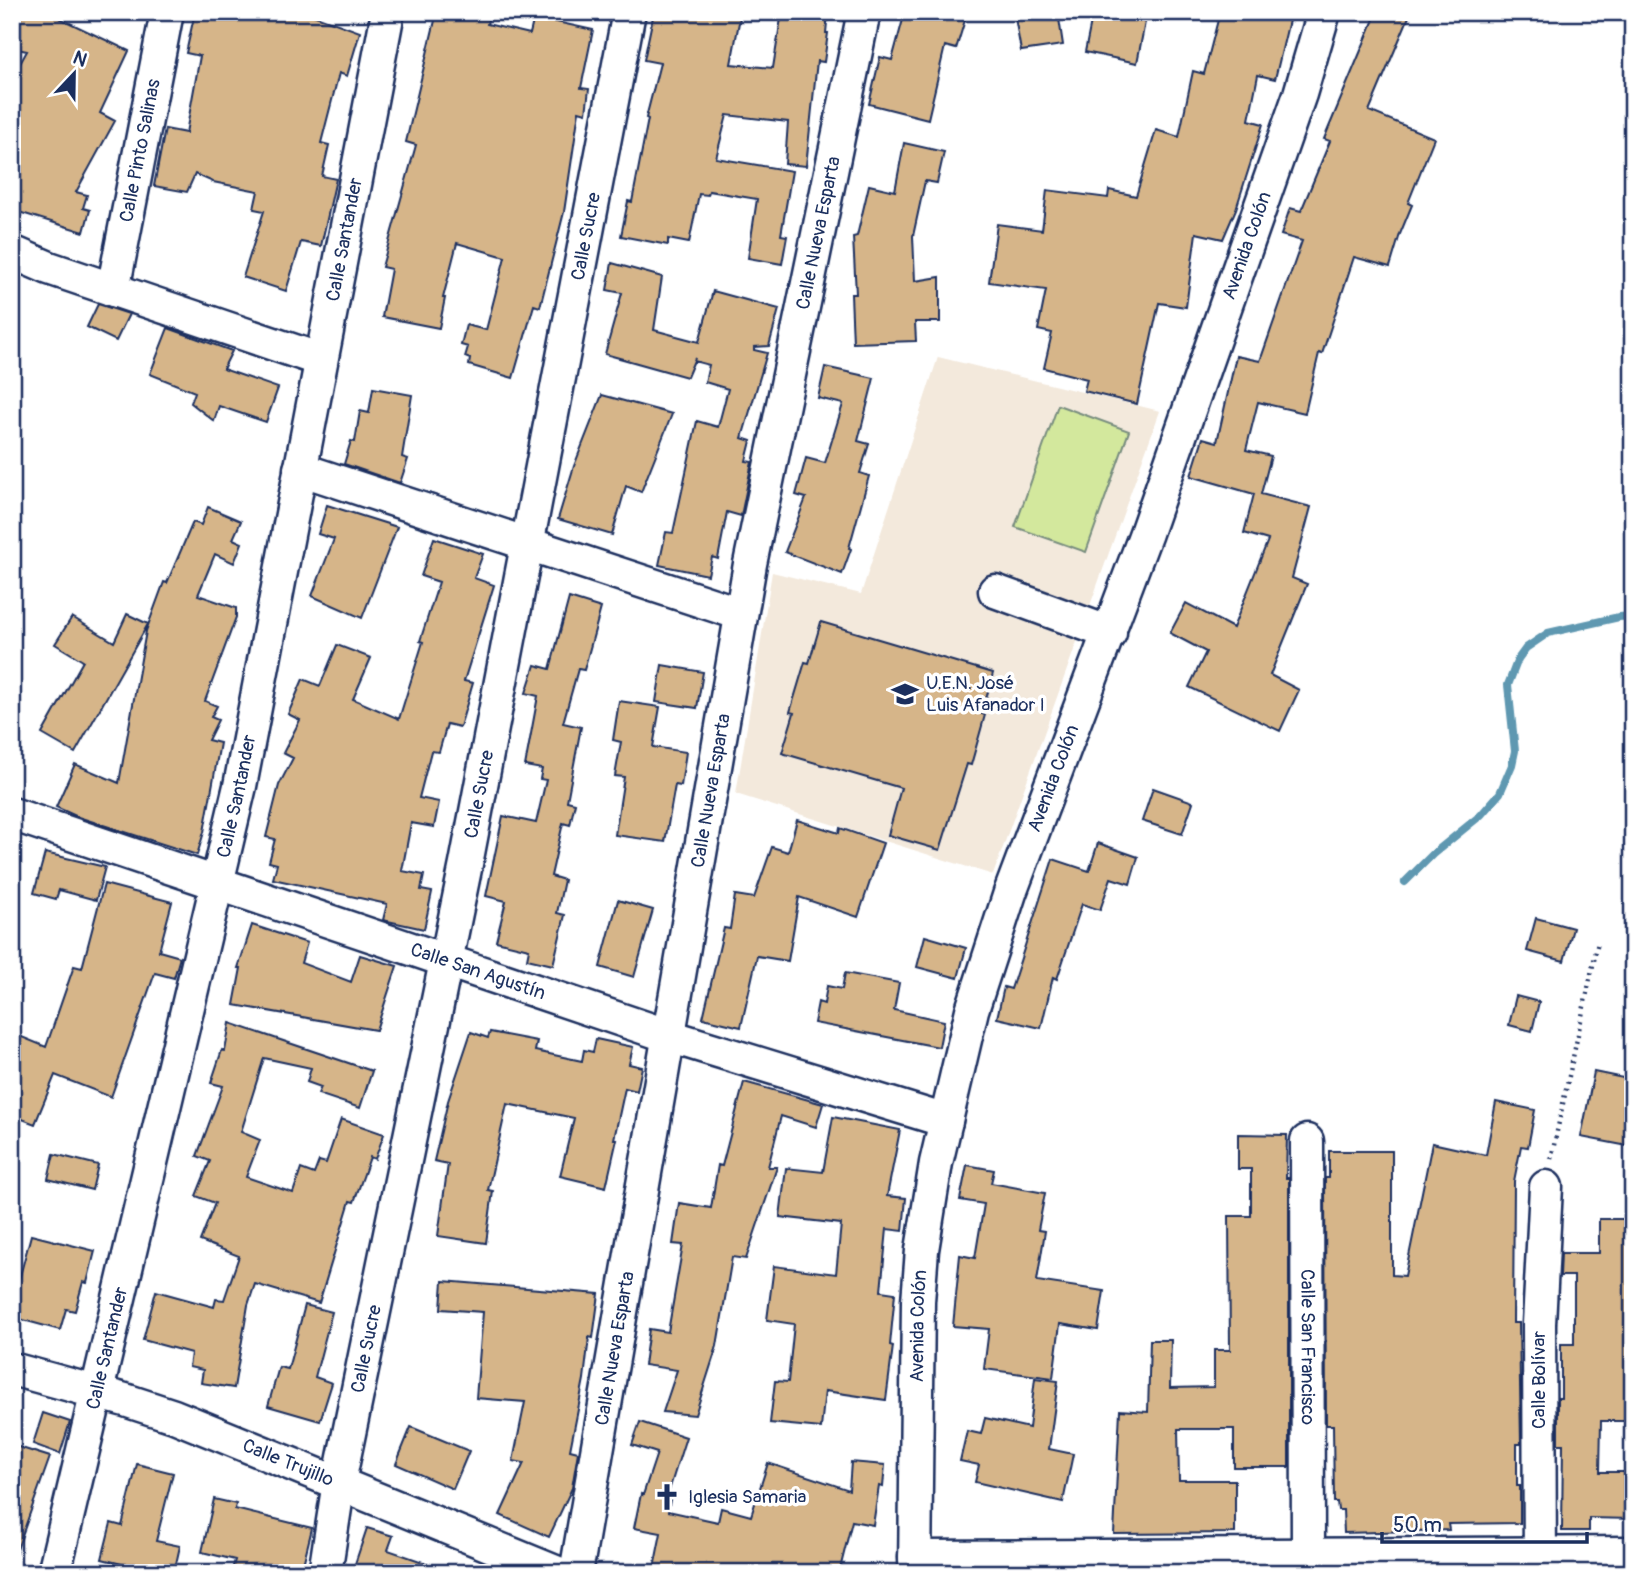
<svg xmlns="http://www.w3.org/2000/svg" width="1645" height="1585" font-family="Pangolin,sans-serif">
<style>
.built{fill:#f3e9dc}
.green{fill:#d3e89d;stroke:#778c7e;stroke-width:2}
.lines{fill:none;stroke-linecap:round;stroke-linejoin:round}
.stream{stroke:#5f98b1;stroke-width:8}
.building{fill:#d6b589;stroke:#1b2f5e;stroke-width:2}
.minor-casing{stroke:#1b2f5e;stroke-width:37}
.path{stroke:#1b2f5e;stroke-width:4.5;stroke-dasharray:2 5;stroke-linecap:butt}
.minor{stroke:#fff;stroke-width:32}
.labels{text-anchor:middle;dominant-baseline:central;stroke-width:7;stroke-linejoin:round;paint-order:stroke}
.street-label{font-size:19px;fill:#1b2f5e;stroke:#fff}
.poi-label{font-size:19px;fill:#1b2f5e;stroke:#fff;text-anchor:start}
</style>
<rect width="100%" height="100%" fill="#fff"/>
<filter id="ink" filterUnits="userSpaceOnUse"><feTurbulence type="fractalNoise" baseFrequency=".0143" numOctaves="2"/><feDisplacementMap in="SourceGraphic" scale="14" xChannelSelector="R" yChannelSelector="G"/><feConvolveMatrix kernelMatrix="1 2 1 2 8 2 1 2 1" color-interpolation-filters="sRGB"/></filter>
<g filter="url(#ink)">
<path class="built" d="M938 357 1160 411 993 875 736 794 772 572 861 594Z"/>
<path class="green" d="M1058 405 1129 431 1086 552 1015 527Z"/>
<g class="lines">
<path class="stream" d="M1405 882 1433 854 1481 815 1500 793 1512 765 1515 751 1508 685 1518 659 1526 648 1548 633 1619 617 1633 616"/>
</g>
<path class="building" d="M12 12H47L129 51 100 113 115 121 76 192 87 195 83 208 90 210 84 232 12 210V78L27 51 12 48Z
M195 12H305L360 32 347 76 339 73 321 143 329 145 322 176 336 179 321 246 301 242 286 291 243 277 264 211 254 209 258 191 213 182 195 174 187 192 154 186 165 129 186 133 200 56 186 53Z
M437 12H490L487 24 530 34 534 17 593 30 581 88 589 89 586 113 579 111 564 212 540 307 534 305 513 378 469 365 470 359 465 357 468 347 461 345 466 325 486 330 505 257 457 243 443 298H445L439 328 382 317 391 269 382 267 416 145 406 142Z
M654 12H741L731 64 773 68 782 12H828L826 33H828L824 62 817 61 806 166 785 164 788 122 727 115 716 158 792 171 781 235 787 236 782 264 748 258 757 199 709 191 708 195 699 194 689 243 668 239V245L621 236 628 201 632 202 648 119 646 118 660 63 644 60Z
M905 12H938L965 20 956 49 945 46 928 119 869 104 880 57 892 60Z
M1014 12H1058L1063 45 1021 51Z
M1093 12H1147L1137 63 1085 52Z
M1220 12H1291L1275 79 1258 75 1249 120 1263 124 1236 209 1223 239 1196 233 1186 307 1159 303 1137 404 1084 391 1087 379 1044 368 1052 333 1038 330 1046 290 989 282 997 224 1042 230 1047 190 1108 198 1109 190 1136 196 1156 130 1179 137 1193 71 1204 74Z
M1377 12H1411L1369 111 1434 138 1408 203 1412 205 1400 234 1390 267 1354 257 1322 354 1319 353 1305 413 1258 402 1246 450 1271 456 1261 494 1311 507 1292 578 1307 584 1270 675 1299 690 1280 731 1189 687 1206 652 1170 633 1186 603 1233 628 1268 540 1244 533 1254 494 1191 476 1203 438 1217 442 1236 356 1260 361 1302 241 1281 235 1290 208 1301 211 1330 141 1324 139Z
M904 143 944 152 937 183 925 181 913 236 915 281 940 277V322H915L916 341 853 343 851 294H856L853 237 857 236 869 185 895 191Z
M612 263 662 277 654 330 699 342 713 291 779 309 769 346 754 347V350L767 353 742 438 751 441 746 461 752 462 741 516 727 512 718 559 712 557 708 575 659 565 666 532 673 533 697 421 718 427 728 389 705 382 709 365 694 361 695 358 687 377 605 354 622 293 607 290Z
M98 304 129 314 116 341 87 327Z
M168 328 232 351 223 369 278 388 266 422 219 406 214 421 191 403 195 392 150 374Z
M825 367 874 378 858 441 869 444 860 473 869 476 849 548 851 549 842 574 785 552 806 498 796 495 806 458 825 463 843 404 818 398Z
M373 388 412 395 402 457 408 459 400 483 344 464 351 441 355 442 360 411 369 413Z
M602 395 672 414 641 492 626 486 612 535 558 519 574 466Z
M327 505 397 527 362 618 312 596 334 539 318 534Z
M208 507 241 521 233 539 242 543 234 563 215 554 198 595 236 608V617L205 701 217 706 211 717 218 720 208 740 220 743 204 832 197 855 78 817 56 807 75 764 119 783 146 631 164 582 167 583 193 522 201 525Z
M434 538 483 554 474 578 494 585 464 681 473 683 460 727 447 724 439 752 431 751 419 798 439 802 434 827 411 823 402 871 424 875 421 890 432 892 424 929 383 920 387 904 273 879 277 864 269 862 275 839 266 837 279 785 293 758 283 753 300 720 288 714 303 679 320 686 337 645 371 658 353 699 399 719 423 642 420 641 439 582 421 576Z
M569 598 601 608 584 670 578 669 563 723 581 727 567 801 575 803 570 825 563 823 551 876 564 880 557 913 565 915 553 965 527 959 529 949 496 941 506 901 486 896 503 816 536 823 546 780 540 779 542 769 525 766 538 696 526 693 535 665 550 669Z
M127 614 148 624 75 753 42 734 83 661 55 644 72 617 114 642Z
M821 622 993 673 982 714 985 715 971 765 967 764 940 850 888 835 901 788 782 753 794 713 790 712 805 662 809 663Z
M662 665 703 672 697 708 656 702Z
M619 701 660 707 653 747 686 752 681 786 675 785 665 842 615 835 624 777 615 776 621 742 613 740Z
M1153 788 1193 802 1182 834 1142 821Z
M797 820 839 833 840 828 883 843 858 917 799 897 788 961 757 956 741 1027 703 1018 724 928 730 929 735 895 754 898 772 847 788 852Z
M1098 843 1138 857 1130 884 1111 878 1100 910 1082 904 1057 979 1053 977 1041 1028 997 1018 1004 987 1011 989 1053 859 1089 871Z
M45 853 105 867 96 900 59 890 56 899 34 893Z
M104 884 172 902 159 951 180 957 174 978 155 973 111 1097 55 1075 35 1124 12 1115V1047L17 1035 46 1047 74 966 82 968Z
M618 900 653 910 634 977 600 967Z
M1536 918 1573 928 1564 961 1527 951Z
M252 925 307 943 301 963 351 982 360 955 397 966 376 1030 234 1005 241 968H238Z
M925 936 966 948 958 978 917 967Z
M845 973 899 983 894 1010 944 1021 939 1047 814 1023 818 1002 824 1004 827 986 842 989Z
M1516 996 1539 1002 1532 1031 1509 1025Z
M230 1023 372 1071 360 1108 318 1094 321 1087 307 1082 311 1068 264 1058 241 1132 260 1140 246 1177 293 1193 301 1169 314 1174 319 1161 326 1163 341 1119 384 1134 375 1159 370 1157 354 1202 350 1201 319 1303 255 1284 248 1305 234 1388 201 1383 203 1370 189 1367 191 1353 143 1340 156 1291 214 1307 216 1299 224 1300 239 1256 200 1241 215 1203 196 1196 210 1161 197 1156 223 1086 211 1083 222 1050 225 1051Z
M471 1032 488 1038 490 1032 537 1041 535 1051 582 1061 584 1050 593 1052 596 1039 633 1047 629 1064 642 1067 637 1091 625 1088 614 1139H617L606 1187 560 1176 574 1118 507 1104 488 1190 493 1191 486 1243 438 1236 448 1164 434 1161 448 1101Z
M1594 1072 1633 1080V1094L1627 1123 1633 1124V1147L1581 1137Z
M744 1082 823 1104 816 1127 781 1116 768 1167H777L746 1259 732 1257 717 1346 695 1415 663 1412 677 1370 644 1365 649 1329 668 1332 683 1245 673 1244 679 1203 711 1208 718 1165 722 1166Z
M1496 1102 1535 1110 1528 1147 1521 1146 1514 1181 1513 1323H1519L1521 1444H1517V1486H1520V1523L1448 1524 1449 1530 1344 1533 1343 1510H1338L1337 1502H1334L1333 1425H1326L1325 1178H1329V1151H1392V1275L1405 1276 1432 1143 1486 1155Z
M833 1117 900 1130 887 1196 906 1198 903 1231 887 1229 881 1291 895 1293 890 1345 893 1346 886 1400 825 1391 821 1428 770 1423 775 1381 788 1382 794 1324 767 1320 774 1266 836 1274 841 1224 780 1217 786 1168 823 1172Z
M1238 1134 1287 1135 1286 1178H1289V1467H1234V1429H1178L1179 1480H1235V1533L1114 1534 1120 1410 1148 1412 1150 1340H1171L1170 1388 1214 1387V1350H1230L1229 1216H1251V1169H1238Z
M54 1154 98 1165 92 1190 48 1179Z
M967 1165 994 1170 991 1183 1045 1193 1038 1230 1045 1231 1037 1281 1104 1291 1098 1330 1060 1324 1053 1378 984 1369 989 1329 953 1326 960 1255 975 1258 984 1204 960 1200Z
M1599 1219H1633V1421H1601L1600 1472H1633V1519L1589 1518V1531H1562L1563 1444H1558V1398H1561V1344H1574V1276H1560L1561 1253H1599Z
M31 1235 95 1251 87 1283 83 1282 75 1311 66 1309 60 1330 12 1317V1286L17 1287Z
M443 1281 599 1294 593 1338 589 1337 584 1379 570 1450 578 1452 572 1488 549 1537 500 1515 524 1463 513 1461 525 1402 476 1398 483 1312 441 1309Z
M305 1305 332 1312 315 1377 332 1383 320 1421 268 1406 279 1367 288 1369Z
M1035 1378 1058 1381 1049 1449 1073 1454 1063 1502 975 1482 979 1465 960 1461 967 1431 981 1434 985 1418 1029 1428Z
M43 1413 70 1422 60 1454 33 1444Z
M640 1422 686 1437 666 1500H670L668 1511 718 1522 721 1508 751 1516 768 1463 849 1490 851 1462 885 1465 883 1487 879 1486 873 1525 852 1521 839 1573H759L740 1568 738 1573H673L654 1568 661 1533 634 1528 641 1494 643 1495 657 1453 632 1445Z
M411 1427 469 1451 453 1489 396 1464Z
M12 1445 50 1457 14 1558H12Z
M137 1464 173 1473 156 1541 180 1546 174 1573H157L102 1559 111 1523 122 1526Z
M214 1499 236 1504 235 1509 312 1528 301 1573H231L235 1560 202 1552Z
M367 1528 393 1536 388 1550 443 1569 442 1573H352Z"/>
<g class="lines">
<defs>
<g id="minor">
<path d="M12 252 49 268 321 360"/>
<path id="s1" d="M113 290 167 12"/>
<path d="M300 469 741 614"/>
<path d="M995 591 1110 633"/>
<path id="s2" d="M12 814 669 1036 946 1121"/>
<path id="s3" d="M1307 1141 1308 1555"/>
<path id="s4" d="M12 1369 125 1400 174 1416 558 1573"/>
<path d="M915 1557 1633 1553"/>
<path id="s5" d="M54 1573 240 786 388 12"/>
<path id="s6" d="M325 1573 339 1482 466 864 629 12"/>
<path id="s7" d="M576 1573 750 564 864 12"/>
<path id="s8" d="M915 1573 918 1301 922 1250 936 1163 972 1010 1010 893 1146 533 1300 94 1324 12"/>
<path d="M1540 1573 1539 1324 1546 1187"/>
</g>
</defs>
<use href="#minor" class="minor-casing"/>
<path class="path" d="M1551 1159 1598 942"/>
<use href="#minor" class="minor"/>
</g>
</g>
<defs>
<symbol id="school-bare" viewBox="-9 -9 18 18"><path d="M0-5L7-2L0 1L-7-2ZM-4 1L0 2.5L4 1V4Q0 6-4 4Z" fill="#1b2f5e" stroke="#fff" stroke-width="2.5" paint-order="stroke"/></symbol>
<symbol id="church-bare" viewBox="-9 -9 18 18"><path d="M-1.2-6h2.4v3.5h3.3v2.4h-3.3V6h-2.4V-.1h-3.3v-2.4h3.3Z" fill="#1b2f5e" stroke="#fff" stroke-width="2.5" paint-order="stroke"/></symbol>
</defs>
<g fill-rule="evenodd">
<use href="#school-bare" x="886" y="675" width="38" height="38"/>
<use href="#church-bare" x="648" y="1478" width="38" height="38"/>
</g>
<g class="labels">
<g class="street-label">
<text stroke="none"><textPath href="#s1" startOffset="142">Calle Pinto Salinas</textPath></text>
<text stroke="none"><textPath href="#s7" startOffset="1362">Calle Nueva Esparta</textPath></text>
<text stroke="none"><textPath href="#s6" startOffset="1362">Calle Sucre</textPath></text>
<text stroke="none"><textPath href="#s5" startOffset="1365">Calle Santander</textPath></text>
<text stroke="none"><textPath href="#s8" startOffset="1381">Avenida Colón</textPath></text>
<text stroke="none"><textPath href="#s8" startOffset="814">Avenida Colón</textPath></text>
<text stroke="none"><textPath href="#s7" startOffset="794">Calle Nueva Esparta</textPath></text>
<text stroke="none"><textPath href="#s6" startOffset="794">Calle Sucre</textPath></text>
<text stroke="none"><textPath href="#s5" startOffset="798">Calle Santander</textPath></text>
<text stroke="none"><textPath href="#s2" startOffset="492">Calle San Agustín</textPath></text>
<text stroke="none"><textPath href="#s8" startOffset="247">Avenida Colón</textPath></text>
<text stroke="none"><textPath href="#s5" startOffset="231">Calle Santander</textPath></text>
<text stroke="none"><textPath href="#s3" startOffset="206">Calle San Francisco</textPath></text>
<text stroke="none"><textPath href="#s6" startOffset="228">Calle Sucre</textPath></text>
<text stroke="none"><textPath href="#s7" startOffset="228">Calle Nueva Esparta</textPath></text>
<text transform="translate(1539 1380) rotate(-90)">Calle Bolívar</text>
<text stroke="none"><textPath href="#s4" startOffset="292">Calle Trujillo</textPath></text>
</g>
<g class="poi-label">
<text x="926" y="683">U.E.N. José<tspan x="926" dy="22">Luis Afanador I</tspan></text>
<text x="688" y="1497">Iglesia Samaria</text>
</g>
</g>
<rect width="1645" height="1585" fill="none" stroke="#fff" stroke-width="42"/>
<rect x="21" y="21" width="1603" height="1543" fill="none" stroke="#1b2f5e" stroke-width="2.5" filter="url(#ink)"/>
<g transform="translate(74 74) rotate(22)" stroke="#ffffff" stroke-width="5" paint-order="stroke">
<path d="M0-5L12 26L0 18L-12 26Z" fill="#1b2f5e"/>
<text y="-10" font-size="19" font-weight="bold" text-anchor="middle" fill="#1b2f5e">N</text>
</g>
<path d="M1382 1532v10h205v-10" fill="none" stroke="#1b2f5e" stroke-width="3.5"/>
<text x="1393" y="1532" font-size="21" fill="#1b2f5e" stroke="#ffffff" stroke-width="5" paint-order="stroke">50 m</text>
</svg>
